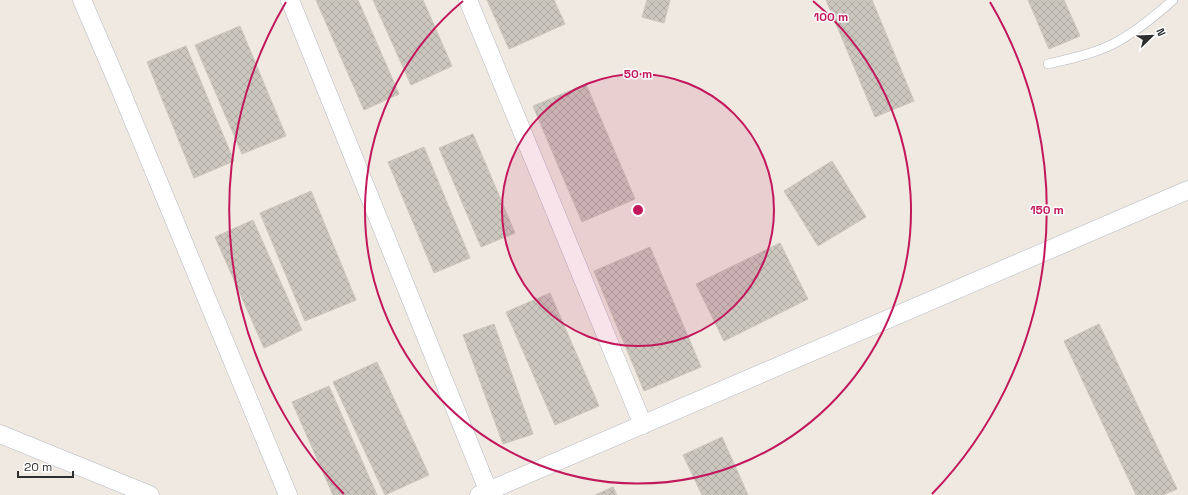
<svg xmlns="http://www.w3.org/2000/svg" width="1188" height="495" font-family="'Space Grotesk',sans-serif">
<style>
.building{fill:url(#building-cross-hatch);stroke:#cbc5ba}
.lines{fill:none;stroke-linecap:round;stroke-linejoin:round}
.lane-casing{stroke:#b4b7c1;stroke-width:10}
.street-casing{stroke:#b4b7c1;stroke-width:19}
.lane{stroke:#fff;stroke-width:9}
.street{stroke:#fff;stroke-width:18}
.ring{fill:none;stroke:#c2185b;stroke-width:2}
.centre{fill:#c2185b;stroke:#fff;stroke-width:2}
.ring-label{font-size:12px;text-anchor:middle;font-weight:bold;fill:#c2185b;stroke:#fff;stroke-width:3;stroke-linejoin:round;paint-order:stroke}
</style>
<defs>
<pattern id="building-cross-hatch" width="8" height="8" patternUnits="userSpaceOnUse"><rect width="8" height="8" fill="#cbc7bf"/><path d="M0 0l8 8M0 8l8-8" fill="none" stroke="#afaba4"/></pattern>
</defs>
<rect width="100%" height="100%" fill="#efe9e1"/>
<path class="building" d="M316 0H358L399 94 364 110Z
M373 0H423L452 66 411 85Z
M487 0H554L565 24 509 49Z
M647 0H670L664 23 642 17Z
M826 0H872L914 101 875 117Z
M1028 0H1064L1080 36 1049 49Z
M240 26 286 136 242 154 195 45Z
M186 46 234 161 194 178 147 62Z
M586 84 635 199 582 222 533 106Z
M473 134 515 233 481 247 439 148Z
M424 147 470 258 434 273 388 162Z
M832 161 866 217 818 246 784 191Z
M311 191 356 300 305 321 260 213Z
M253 220 302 330 264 348 215 237Z
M780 243 808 299 724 341 696 284Z
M650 247 701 367 644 391 594 271Z
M550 293 599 406 555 425 506 312Z
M494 324 533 434 503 444 463 335Z
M1099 324 1177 489 1163 495H1136L1064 341Z
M377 362 429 475 385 495 333 382Z
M329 386 377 495H333L292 402Z
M722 437 748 495H702L683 455Z
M613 487 617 495H595Z"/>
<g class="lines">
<defs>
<path id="lane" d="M1048 64C1069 59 1093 54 1113 44 1135 33 1155 16 1173 0"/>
<path id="street" d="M82 0 116 79 288 495
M290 0 490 495
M468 0 643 425
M0 434 150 495
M479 495 1188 190"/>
</defs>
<use href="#lane" class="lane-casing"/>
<use href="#street" class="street-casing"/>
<use href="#lane" class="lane"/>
<use href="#street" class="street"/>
</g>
<circle cx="638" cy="210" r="136" fill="#c2185b" fill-opacity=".12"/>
<g class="ring">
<circle cx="638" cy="210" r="136"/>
<path d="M813 1A273 273 0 1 1 463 1"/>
<path d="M344 494A409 409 0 0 1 286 2M990 2A409 409 0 0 1 932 494"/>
</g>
<circle cx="638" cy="210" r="6" class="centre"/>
<g class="ring-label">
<text x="831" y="21">100 m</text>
<text x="638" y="78">50 m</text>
<text x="1047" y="214">150 m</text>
</g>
<g transform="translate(1152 36) rotate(67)" stroke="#ffffff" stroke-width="3" paint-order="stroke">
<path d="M0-3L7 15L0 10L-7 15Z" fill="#2e2e2e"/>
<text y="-6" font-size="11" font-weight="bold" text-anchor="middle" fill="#2e2e2e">N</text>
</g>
<path d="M18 471v6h55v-6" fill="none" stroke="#2e2e2e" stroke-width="2"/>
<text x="24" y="471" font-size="12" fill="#2e2e2e" stroke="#ffffff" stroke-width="3" paint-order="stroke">20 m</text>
</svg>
